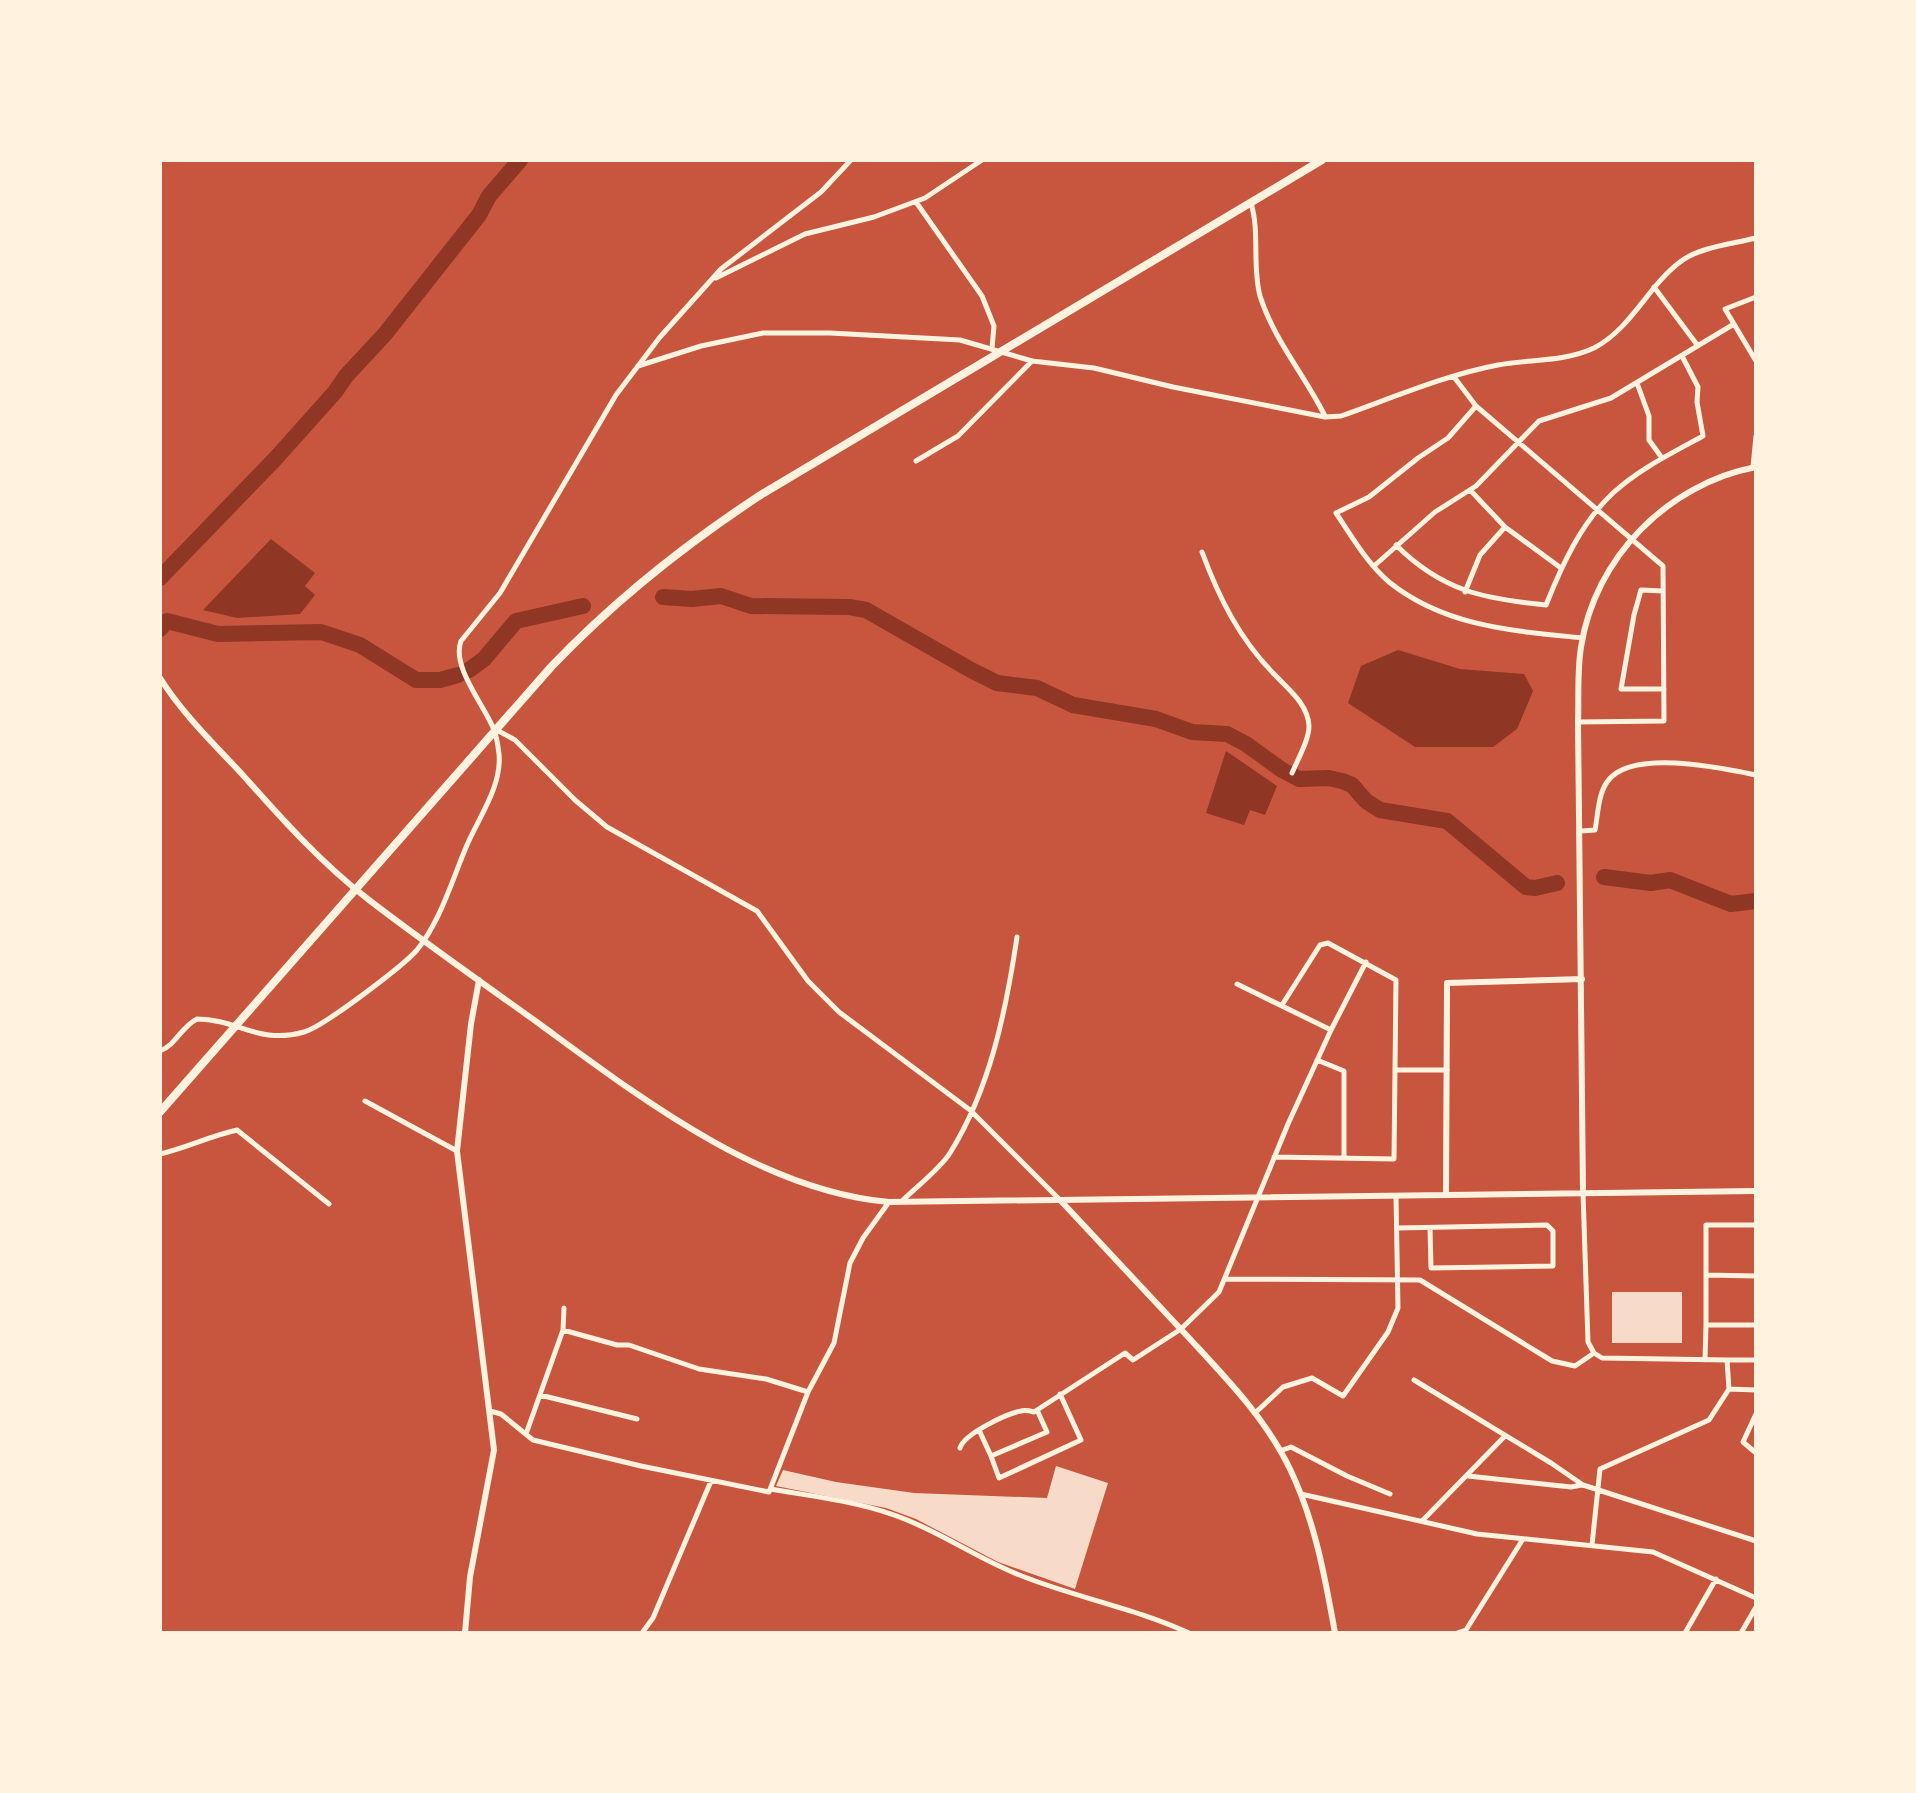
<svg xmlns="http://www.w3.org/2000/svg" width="1916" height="1793" font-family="Rubik,sans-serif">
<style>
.water{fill:#8f3625}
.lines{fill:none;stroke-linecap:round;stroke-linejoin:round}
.river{stroke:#8f3625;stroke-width:16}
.building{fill:#f7dbc8}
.minor{stroke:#fff3e0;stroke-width:5}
.tertiary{stroke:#fff3e0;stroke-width:6}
.primary{stroke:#fff3e0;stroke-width:8}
</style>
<rect width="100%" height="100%" fill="#c8553d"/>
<path class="water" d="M271 539 315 573 305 586 315 595 300 614 237 618 203 610Z
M1398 650 1460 669 1524 674 1533 691 1517 729 1493 747H1415L1348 703 1361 666Z
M1226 751 1277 786 1265 815 1250 810 1244 825 1206 813Z"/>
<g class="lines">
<path class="river" d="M160 578 276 458 335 392 346 376 385 334 479 215 489 196 520 160
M663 597 692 599 721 596 751 606 849 607 866 610 971 670 997 683 1037 688 1073 705 1156 719 1192 732 1227 734 1246 744 1282 770 1299 779 1329 778 1342 781 1352 785 1366 801 1380 810 1447 821 1526 887 1535 888 1557 883
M160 629 167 621 218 634 321 632 360 645 416 680H440L458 675
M469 670 484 659 516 621 583 606
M1604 877 1651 883 1670 880 1731 904 1756 901"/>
</g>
<path class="building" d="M1612 1292H1682V1343H1612Z
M1056 1466 1108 1483 1075 1589 998 1562 916 1519 886 1508 776 1486 783 1470 836 1482 914 1493 1047 1498Z"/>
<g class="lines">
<path class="minor" d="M916 202 982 296 994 326 992 348
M1251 203C1260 233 1252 266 1260 296 1274 340 1304 374 1325 416
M716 278 805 234 874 217 925 198 982 160
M1654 287 1698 346
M1756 297 1725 309 1756 361
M638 366 701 346 763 333H830L960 340 1032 361 1094 368 1173 387 1325 417 1341 416C1392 398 1445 375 1498 365 1530 359 1564 362 1594 348 1631 329 1648 286 1680 262 1699 247 1733 244 1756 238
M1454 377 1476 406 1663 566 1664 721 1578 722
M1637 383 1649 416V440L1662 458
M1476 406 1448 438 1418 458 1369 497 1336 513C1352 537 1367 563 1389 582 1445 627 1514 631 1583 638
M916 461 958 436 1032 361
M1753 467 1756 436
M1471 491 1505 527 1561 568
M1396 545C1442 591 1484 599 1546 605 1562 565 1581 523 1613 493 1639 469 1672 453 1703 436L1697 402 1698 387 1682 356
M1202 552C1219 598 1240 640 1275 675 1288 689 1308 704 1309 726 1309 740 1298 759 1292 773
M1374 566 1435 512 1476 486 1539 421 1611 398 1734 324
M1663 591 1641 590 1634 615 1621 689H1664
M1465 592 1480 555 1505 527
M495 729 515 740 575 800 607 827 757 911 808 981 839 1012 970 1110 1059 1199
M1581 831 1595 830C1598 815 1598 795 1607 782 1630 748 1722 768 1756 775
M1237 984 1331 1030
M160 1051C176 1045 181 1027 197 1019 238 1019 258 1045 304 1032 323 1027 403 966 417 950 441 920 452 880 467 845 479 817 502 786 499 754 498 746 497 737 494 730 485 706 451 667 461 641L500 593 616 395 660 337 721 269 821 192 851 160
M1317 1060 1344 1071V1158
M1396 1070H1447
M365 1101 457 1151
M160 1154C186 1148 210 1136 237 1130L329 1204
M1274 1157 1394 1159 1396 980 1328 943 1320 945 1282 1005
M1583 1193 1588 1342 1594 1353 1602 1358 1727 1360
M902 1201C916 1187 940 1169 950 1153 990 1089 1006 1011 1017 937
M1397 1228 1547 1225 1553 1231V1266L1431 1268 1430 1228
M1706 1275 1756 1276
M1226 1279 1420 1280 1552 1361 1575 1366 1594 1353
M1706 1325V1225H1756
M563 1330 617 1345H629L699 1369 766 1379 808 1392
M1705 1360 1706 1325H1756
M1414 1380 1551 1463 1583 1485 1756 1541
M1729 1389 1756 1390
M540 1395 637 1419
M490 1411 501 1414 533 1440 641 1466 769 1492 808 1392 834 1343 850 1263 863 1238 889 1202
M1255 1413 1283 1387 1312 1378 1343 1396 1388 1332 1398 1308 1396 1196
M1756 1414 1743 1442 1756 1453
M979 1430 991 1456 1047 1432 1037 1410
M526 1434 563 1330 564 1308
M960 1448C964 1434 1006 1414 1021 1411 1025 1410 1030 1411 1034 1412L1125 1353 1133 1360 1181 1329 1219 1292 1288 1124 1331 1030 1366 962
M1280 1451 1291 1447 1347 1476 1390 1494
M991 1456 999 1478 1081 1440 1060 1394
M1468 1476 1571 1487 1582 1485
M771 1489C816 1497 864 1502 907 1520 947 1536 982 1561 1022 1576 1077 1598 1135 1608 1189 1633
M1301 1494 1477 1534 1653 1552 1756 1598
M1422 1521 1505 1436
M1592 1545 1600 1469 1709 1420 1729 1389 1727 1360H1756
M642 1633 653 1618 711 1481
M1457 1633 1466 1630 1523 1539
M1685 1633 1716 1579
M1741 1633 1756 1607"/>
<path class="tertiary" d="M160 678C182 713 213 743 241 773 281 818 321 863 369 900 425 943 484 984 541 1025 642 1099 762 1191 889 1202L1756 1191
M1583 1193 1578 722C1579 697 1577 672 1581 647 1595 558 1667 484 1756 467
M1446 1195 1447 983 1582 979
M1061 1201C1104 1247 1147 1293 1190 1339 1227 1379 1266 1419 1290 1469 1315 1521 1325 1577 1335 1633
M465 1633 470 1577 494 1450 457 1151 471 1024 479 980"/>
<path class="primary" d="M160 1112 551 667C614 601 683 546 759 496L1322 160"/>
</g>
<rect width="1916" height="1793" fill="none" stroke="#fff3e0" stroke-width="324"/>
</svg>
